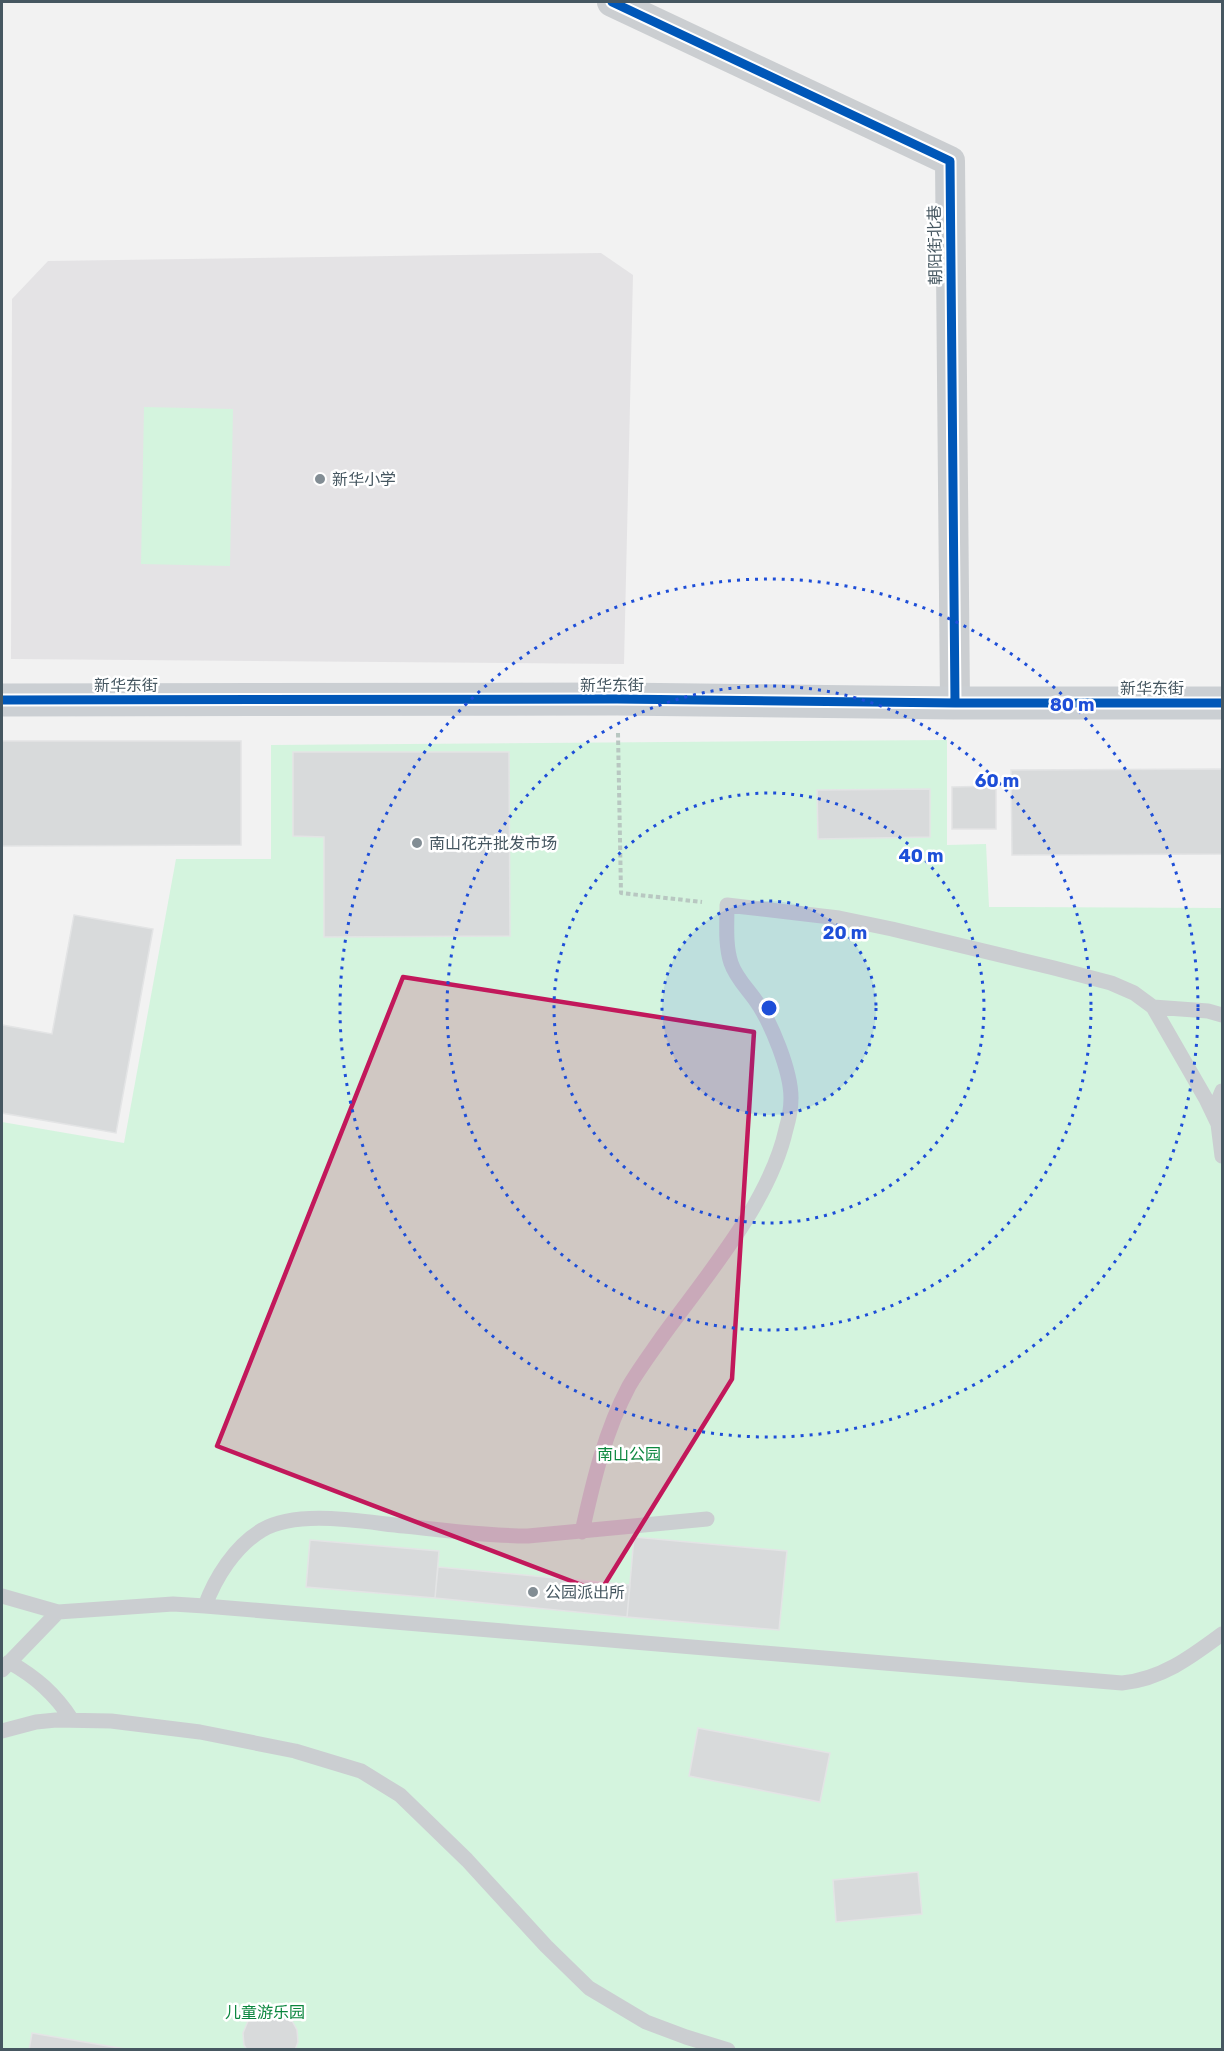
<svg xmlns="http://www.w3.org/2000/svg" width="1224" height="2051" font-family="Rubik,'Noto Sans SC',sans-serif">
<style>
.education{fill:#e4e3e5}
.green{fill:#d4f4de}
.building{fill:#d8dadb;stroke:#e3e4e5;stroke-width:1.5}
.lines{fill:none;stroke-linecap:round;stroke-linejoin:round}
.path{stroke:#b8c7c1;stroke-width:4;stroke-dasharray:4.5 3;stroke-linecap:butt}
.lane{stroke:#cbced1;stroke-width:15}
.street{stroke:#cbced1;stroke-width:30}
.secondary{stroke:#cbcfd3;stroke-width:33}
.cycleway-casing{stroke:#fff;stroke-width:13}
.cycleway{stroke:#0057b8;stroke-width:9}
.marked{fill:#c2185b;fill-opacity:0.2;stroke:#c2185b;stroke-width:4.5;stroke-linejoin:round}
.ring{fill:none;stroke:#1d4ed8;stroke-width:3;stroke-dasharray:3 6}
.poi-dot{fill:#828d94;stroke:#fff;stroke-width:2}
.labels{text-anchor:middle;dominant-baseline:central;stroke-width:5;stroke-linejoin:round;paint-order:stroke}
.street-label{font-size:16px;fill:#465761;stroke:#fff}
.poi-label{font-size:16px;fill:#465761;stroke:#fff;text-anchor:start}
.park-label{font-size:16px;fill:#0c873f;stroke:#fff}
.centre{fill:#1d4ed8;stroke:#fff;stroke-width:3}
.ring-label{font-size:18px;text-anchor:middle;font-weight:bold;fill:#1d4ed8;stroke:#fff;stroke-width:5;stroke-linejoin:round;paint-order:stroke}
</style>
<rect width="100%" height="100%" fill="#f2f2f2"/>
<path class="education" d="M601 253 633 275 624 664 11 659 12 299 48 261Z"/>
<path class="green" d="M144 407 233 409 230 566 141 564Z
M947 740V845L986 844 989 907 1222 908V2049H2V1122L124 1143 176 859H271V745Z"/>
<path class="building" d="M2 741H241V845L2 846Z
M293 752H509L510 936 324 937V837L293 836Z
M1222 769V854L1012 855 1011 770Z
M996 786V829H952V787Z
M930 789V837L818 839 817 790Z
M74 915 153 929 116 1133 2 1113V1025L52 1034Z
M634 1537 787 1551 779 1630 627 1617Z
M310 1540 439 1551 435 1598 306 1587Z
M438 1567 630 1585 627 1617 435 1598Z
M698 1728 830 1753 820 1802 689 1776Z
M918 1872 922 1914 836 1922 833 1880Z
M269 2010 282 2012 291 2019 297 2030 298 2042 295 2050H247L244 2045 243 2033 248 2021 257 2013Z
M32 2033 131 2050H29Z"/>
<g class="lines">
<path class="path" d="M618 733 621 893 702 902"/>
<path class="lane" d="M1153 1007 1208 1011 1222 1015
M1213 1113 1222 1091
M582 1532C593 1482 605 1431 629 1386 639 1369 651 1353 662 1337 706 1276 770 1202 786 1129 789 1119 791 1108 791 1098 791 1071 771 1022 756 1001 747 988 736 978 731 963 725 945 727 923 727 905L839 918 892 929 1054 968 1111 983 1134 993 1153 1007 1206 1099 1218 1124 1222 1156
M2 1596 58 1612 173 1604 205 1606 1122 1683C1162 1679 1191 1657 1222 1634
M205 1606C215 1578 235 1546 262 1530 299 1509 363 1522 404 1526 445 1530 486 1536 528 1536L707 1519
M9 1662C36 1677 55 1694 72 1720
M2 1670 58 1612
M2 1731 36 1722 56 1720 111 1721 200 1732 295 1751 361 1771 400 1795 467 1860 546 1946 589 1988 646 2022 686 2037 728 2050"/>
<path class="street" d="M612 2 950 161 955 703"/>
<path class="secondary" d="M2 700 617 699 955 703H1222"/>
<defs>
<path id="cycleway" d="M612 2 950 161 955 703
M2 700 617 699 955 703H1222"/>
</defs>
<use href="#cycleway" class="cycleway-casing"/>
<use href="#cycleway" class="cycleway"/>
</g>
<path class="marked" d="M403 977 754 1032 732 1379 600 1592 217 1446Z"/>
<circle cx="769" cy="1008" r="107" fill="#1d4ed8" fill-opacity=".12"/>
<g class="ring">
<circle cx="769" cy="1008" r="107"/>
<circle cx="769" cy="1008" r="215"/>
<circle cx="769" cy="1008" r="322"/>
<circle cx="769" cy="1008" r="429"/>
</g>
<g class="poi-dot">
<circle cx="320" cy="479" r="6"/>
<circle cx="417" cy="843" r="6"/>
<circle cx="533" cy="1592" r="6"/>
</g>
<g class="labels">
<g class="street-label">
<text transform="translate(935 245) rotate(-91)">朝阳街北巷</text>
<text x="126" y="685">新华东街</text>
<text x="612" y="685">新华东街</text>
<text x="1152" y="688">新华东街</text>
</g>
<g class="poi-label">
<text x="332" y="479">新华小学</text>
<text x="429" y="843">南山花卉批发市场</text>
<text x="545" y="1592">公园派出所</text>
</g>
<g class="park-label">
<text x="629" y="1454">南山公园</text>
<text x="265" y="2012">儿童游乐园</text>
</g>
</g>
<circle cx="769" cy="1008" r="9" class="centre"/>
<g class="ring-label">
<text x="1072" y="711">80 m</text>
<text x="997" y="787">60 m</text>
<text x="921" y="862">40 m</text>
<text x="845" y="939">20 m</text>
</g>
<rect width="1224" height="2051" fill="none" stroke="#465761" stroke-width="6"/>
</svg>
